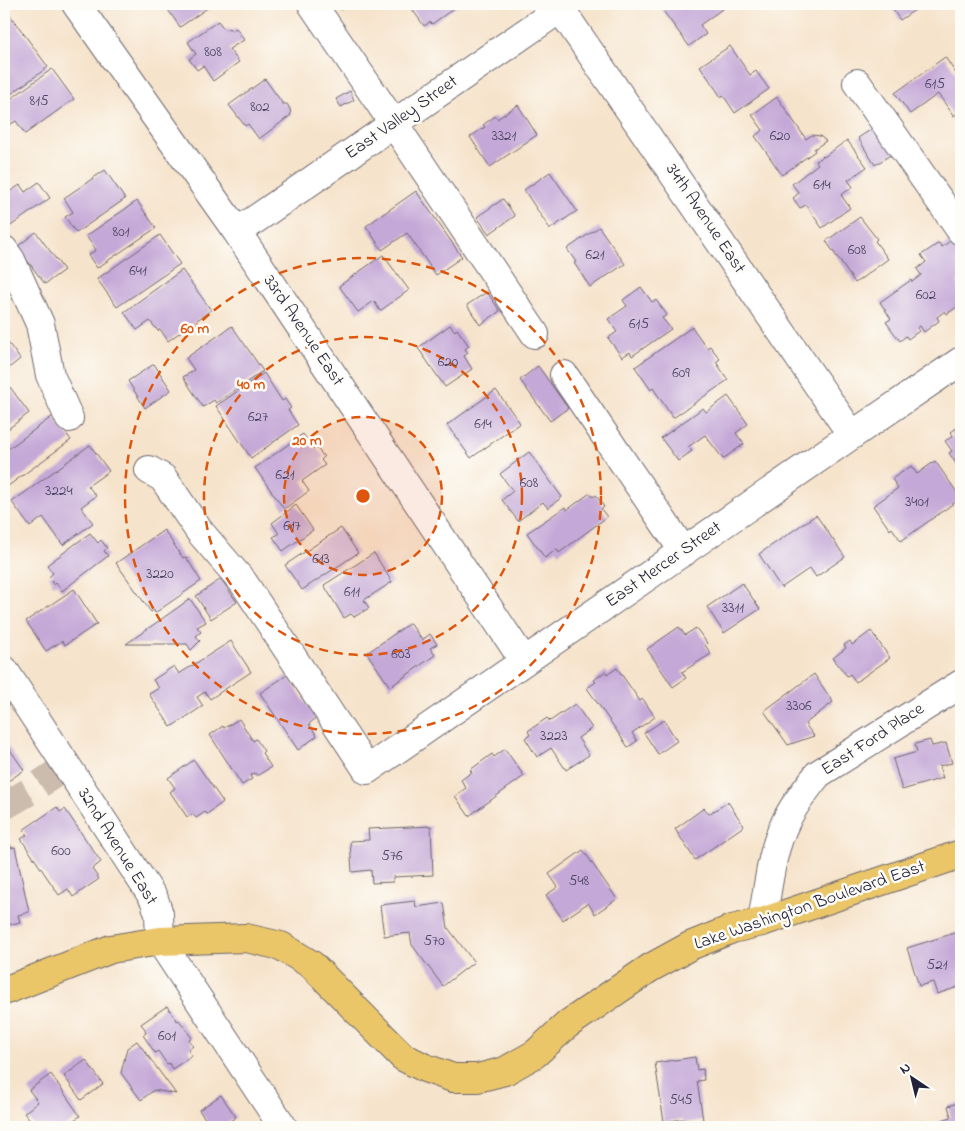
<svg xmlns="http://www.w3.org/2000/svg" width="965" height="1131" font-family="'Indie Flower',sans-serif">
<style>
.building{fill:#c4a8d7}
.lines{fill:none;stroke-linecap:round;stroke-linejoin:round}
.minor-tunnel{stroke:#ccbcae;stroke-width:28;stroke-dasharray:28 14;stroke-linecap:butt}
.minor-casing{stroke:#6c666d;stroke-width:30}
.major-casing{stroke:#6c666d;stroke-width:30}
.minor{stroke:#fff;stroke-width:28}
.major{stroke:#ebc669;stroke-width:28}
.ring{fill:none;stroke:#de560e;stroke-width:2.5;stroke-dasharray:9 6}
.labels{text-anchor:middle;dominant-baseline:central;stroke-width:5;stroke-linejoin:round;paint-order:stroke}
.number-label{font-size:15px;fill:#4a4462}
.street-label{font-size:18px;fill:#22223b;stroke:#fdfcf7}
.centre{fill:#de560e;stroke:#fdfcf7;stroke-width:2.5}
.ring-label{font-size:15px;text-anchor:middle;font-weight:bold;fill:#de560e;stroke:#fdfcf7;stroke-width:5;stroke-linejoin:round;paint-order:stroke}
</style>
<rect width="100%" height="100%" fill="#fdfcf7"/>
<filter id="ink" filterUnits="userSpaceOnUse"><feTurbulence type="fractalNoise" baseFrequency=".02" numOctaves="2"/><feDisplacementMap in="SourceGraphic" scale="10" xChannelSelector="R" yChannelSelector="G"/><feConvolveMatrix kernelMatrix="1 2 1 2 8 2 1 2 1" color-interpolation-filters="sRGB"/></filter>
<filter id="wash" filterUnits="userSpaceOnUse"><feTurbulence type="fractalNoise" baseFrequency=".0096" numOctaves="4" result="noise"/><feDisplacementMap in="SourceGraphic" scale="20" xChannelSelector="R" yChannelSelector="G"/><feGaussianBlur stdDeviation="1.12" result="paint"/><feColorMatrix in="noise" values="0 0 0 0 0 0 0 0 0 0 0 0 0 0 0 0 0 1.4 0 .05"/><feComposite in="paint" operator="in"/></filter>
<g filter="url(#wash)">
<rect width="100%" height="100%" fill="#f6e3cb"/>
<g id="blocks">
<path class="building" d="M169 4H207L209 7 180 27 166 7Z
M337 4H349L341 10Z
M419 4H460L432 24 430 22 424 26 412 9Z
M658 4H729L700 25 706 34 689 46Z
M889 4H924L900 20Z
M10 15 48 67 4 99V20Z
M218 21 225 30 229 28 231 31 236 28 244 40 229 49 239 62 213 81 203 66 197 70 189 59 196 54 188 42Z
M730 46 750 75 756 71 769 89 735 113 723 95 721 97 700 66Z
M945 57 957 75 961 72V110L954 116 938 94 910 114 895 93Z
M52 69 74 99 25 134 16 121 6 127 4 125V107L6 105 5 103Z
M265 79 283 104H287L290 109 291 115 259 139 248 124 245 126 229 105Z
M350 91 354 100 341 107 336 99Z
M777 97 806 139 812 135 820 136 826 141 814 149 815 151 782 175 755 136 763 130 752 115Z
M518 105 537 135 490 167 470 137 485 127 483 125 495 116 497 119Z
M881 123 898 150 875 165 858 138Z
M847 140 867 167 848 180 853 187 841 195 850 208 822 228 806 205 800 208 793 198 799 193 792 184 818 164 816 161 823 156 824 157Z
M105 170 125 199 76 233 65 217 73 212 64 198Z
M550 172 577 211 550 229 524 190Z
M39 182 50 198 5 230 4 228V191L6 194 20 185 25 192Z
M416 191 462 257 436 275 407 233 382 250 366 226Z
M961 193V212L952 199Z
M503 199 515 216 489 234 477 217Z
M137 201 156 228 97 268 88 255 96 250 86 236Z
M860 217 877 239 875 241 888 259 855 283 826 241Z
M599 227 625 264 590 287 574 263 576 262 567 249Z
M36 232 64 270 45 284 17 247Z
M160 235 180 264 117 307 97 279Z
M954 238 961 249V279L957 282 961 288V304L947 314 945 311 937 317 939 321 924 332 920 326 917 328 919 331 908 339 906 336 900 341 886 322 891 319 880 302 911 280 912 282 921 275 917 269 926 262 921 255 939 243 942 247Z
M383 255 409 290 380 311 374 301 358 312 339 286Z
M182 270 211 310 168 341 160 329 158 331 150 321 137 330 124 312Z
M641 287 652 302 656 300 667 315 662 318 671 329 632 356 630 352 622 357 608 338 617 332 608 319 627 306 623 300Z
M487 292 500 311 480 325 467 305Z
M450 325 455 331 457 329 469 346 465 349 468 353 464 356 472 369 445 387 418 348Z
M232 326 263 371 216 403 214 400 203 407 183 377 194 370 186 358Z
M692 327 707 348 710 346 720 359 716 362 728 380 673 418 653 388 651 390 635 367Z
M4 337 20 359 4 372Z
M154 364 171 390 145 408 128 381Z
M538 366 568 408 550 421 520 380Z
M264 373 282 401 285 399 291 408 288 410 298 425 251 458 216 406Z
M10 387 29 413 4 432V392Z
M496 390 520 423 471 458 447 425Z
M728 396 748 424 736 433 744 444 723 459 705 435 688 447 692 451 678 461 661 438 703 408 706 412Z
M53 416 71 440 4 489V452Z
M961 425V471L949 453 952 451 945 441 953 436 951 432Z
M303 434 314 449 316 447 324 457 321 460 325 465 302 481 309 491 284 509 255 468Z
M90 445 109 471 88 486 96 496 81 507 93 523 63 545 43 517 30 527 12 502Z
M529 452 562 497 548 508 543 502 518 521 502 500 513 491 500 474Z
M935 461 961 498 901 541 892 528 890 530 873 506 898 488 892 479 911 466 917 474Z
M590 493 593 497 596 495 604 507 601 509 607 517 559 553 557 549 545 558 527 533 565 507 567 510Z
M296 505 313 530 283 551 273 537 279 534 272 523Z
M816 515 845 557 816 577 810 568 781 588 759 554Z
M341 528 358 553 302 590 285 565Z
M164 530 183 558 186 557 201 581 155 613 154 610 151 612 116 563Z
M90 533 98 543 101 540 107 548 104 551 108 556 62 591 56 583 54 585 51 582 53 581 49 577 53 573 47 565Z
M374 553 392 582 364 600 369 608 354 617 351 614 344 618 324 585Z
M221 579 237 602 211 619 196 596Z
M742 583 760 609 724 633 707 607Z
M961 584V595L956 588Z
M74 589 97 624 65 645 62 641 46 651 26 621Z
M190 599 206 622 197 627 201 632 196 636 200 641 191 650 187 644H126Z
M410 623 422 640 430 634 437 644 430 648 435 655 390 687 367 653Z
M679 627 685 635 696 628 707 643 705 645 711 654 682 672 686 678 673 687 647 649Z
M871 631 890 658 856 682 850 674 847 676 833 658 846 648 844 645 850 641 852 645Z
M231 641 251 672 210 699 205 692 197 697 203 706 171 727 149 694 159 688 153 680 174 666 179 674Z
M617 668 640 701 643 699 655 717 632 733 637 741 628 747 587 688 596 682 594 680 606 671 608 674Z
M814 674 833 702 805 724 814 736 788 745 764 711Z
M287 675 316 718 309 724 317 736 298 750 260 693Z
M575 704 592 728 578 738 589 755 566 770 551 748 537 757 525 738 530 735 528 731 547 718 550 721Z
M239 719 253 741 256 739 264 751 262 753 271 767 257 776 255 773 250 776 252 779 242 785 210 735 223 726 224 728Z
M664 720 677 741 658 754 644 733Z
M930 740 932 746 946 743 952 763 939 766 943 778 902 790 893 759 917 752 915 744Z
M4 741 24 770 4 784Z
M505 749 524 776 469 816 455 796 466 788 461 780 472 772 470 770 492 754 494 757Z
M194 760 223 802 207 814 205 812 196 818 193 814 187 817 170 792 175 788 168 778Z
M728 802 744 826 695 860 675 829 704 808 709 814Z
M57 807 60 812 65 809 101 862 92 869 99 879 73 897 68 889 59 895 21 839 27 835 23 830Z
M431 826 433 875 393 877V882L372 883 371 870 352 872 350 841 369 840 368 829Z
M10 844 11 848 15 847 29 912 18 915 20 922 4 926V845Z
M583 850 617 899 595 914 588 903 563 920 546 895 558 887 549 874Z
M415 901 416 907 444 903 448 928 474 962 443 986 412 945 410 933 384 936 380 905Z
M961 931V986L937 994 933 982 919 986 907 948Z
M167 1006 177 1021 179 1020 192 1038 189 1040 193 1046 188 1050 192 1056 172 1069 169 1063 167 1064 158 1051 155 1053 143 1035 146 1033 145 1029 141 1024Z
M137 1041 176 1094 154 1090 141 1100 121 1073 127 1048Z
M695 1057 697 1070 703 1069 704 1080 697 1081 703 1120 684 1123 683 1119 664 1122 655 1063Z
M86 1060 103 1084 81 1100 64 1076Z
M51 1074 80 1116 64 1127H35L24 1113 38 1102 29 1090Z
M221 1095 236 1117 222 1127H211L199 1110Z
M961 1102V1127H939L937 1122 951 1117 948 1106Z
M923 1122 925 1127H909Z
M636 1123 637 1127H616V1126Z"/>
</g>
</g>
<g filter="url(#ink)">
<use href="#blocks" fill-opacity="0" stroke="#6c666d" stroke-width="1"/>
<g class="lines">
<path class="minor-tunnel" d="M4 806 30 791 66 766"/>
<defs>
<path id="minor" d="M76 4 237 232 524 661
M312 4 394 124 535 334
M557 4 852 435
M857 83 961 231
M237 232 567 4
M4 250 11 260 40 324 50 375 69 418
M564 375 684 552
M149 470 163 478 200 532 243 582 367 770 852 435 961 361
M4 670 154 899 159 914 160 941 283 1127
M762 922C768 888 771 850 787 819 795 803 807 788 818 774L961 684"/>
<path id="major" d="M4 991 111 949 160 941 246 938 281 946 312 965 403 1057 425 1068 453 1078H478L505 1071 535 1054 568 1024 650 968 690 946 732 929 762 922 961 854"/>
</defs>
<use href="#minor" class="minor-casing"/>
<use href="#major" class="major-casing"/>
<use href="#minor" class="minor"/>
<use href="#major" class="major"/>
</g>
</g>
<circle cx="363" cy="496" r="79" fill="#de560e" fill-opacity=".12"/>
<g class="ring">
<circle cx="363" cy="496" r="79"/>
<circle cx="363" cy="496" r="159"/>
<circle cx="363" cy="496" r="238"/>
</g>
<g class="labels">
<g class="number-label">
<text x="213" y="52">808</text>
<text x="935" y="84">615</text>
<text x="39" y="101">815</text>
<text x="260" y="107">802</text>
<text x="504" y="136">3321</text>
<text x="780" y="136">620</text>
<text x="822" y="185">614</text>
<text x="121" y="232">801</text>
<text x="857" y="250">608</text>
<text x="595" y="255">621</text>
<text x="138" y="271">641</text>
<text x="926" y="295">602</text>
<text x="639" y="324">615</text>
<text x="448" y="362">620</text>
<text x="681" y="373">609</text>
<text x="258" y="417">627</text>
<text x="483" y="424">614</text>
<text x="285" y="475">621</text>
<text x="529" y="483">608</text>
<text x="59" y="491">3224</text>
<text x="917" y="502">3401</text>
<text x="292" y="526">617</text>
<text x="321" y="559">613</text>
<text x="160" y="574">3220</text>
<text x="352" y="592">611</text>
<text x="733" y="608">3311</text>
<text x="401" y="654">603</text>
<text x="799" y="706">3306</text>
<text x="554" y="736">3223</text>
<text x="61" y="851">600</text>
<text x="392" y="856">576</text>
<text x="579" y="881">548</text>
<text x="434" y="941">570</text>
<text x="937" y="965">521</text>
<text x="167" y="1036">601</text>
<text x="681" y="1100">545</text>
</g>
<g class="street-label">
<text transform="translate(402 118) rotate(-35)">East Valley Street</text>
<text transform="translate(705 219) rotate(56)">34th Avenue East</text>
<text transform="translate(303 331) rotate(56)">33rd Avenue East</text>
<text transform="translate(664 565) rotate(-35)">East Mercer Street</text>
<text transform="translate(873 740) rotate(-33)">East Ford Place</text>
<text transform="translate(117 847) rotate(58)">32nd Avenue East</text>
<text transform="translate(810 906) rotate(-19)">Lake Washington Boulevard East</text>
</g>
</g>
<circle cx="363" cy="496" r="8" class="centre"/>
<g class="ring-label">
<text x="195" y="333">60 m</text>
<text x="251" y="389">40 m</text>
<text x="307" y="445">20 m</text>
</g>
<rect width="965" height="1131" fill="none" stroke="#fdfcf7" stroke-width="20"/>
<g transform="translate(912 1078) rotate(325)" stroke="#fdfcf7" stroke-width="4" paint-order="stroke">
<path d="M0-4L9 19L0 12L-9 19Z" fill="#22223b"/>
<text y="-8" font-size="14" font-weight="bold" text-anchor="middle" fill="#22223b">N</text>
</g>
</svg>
